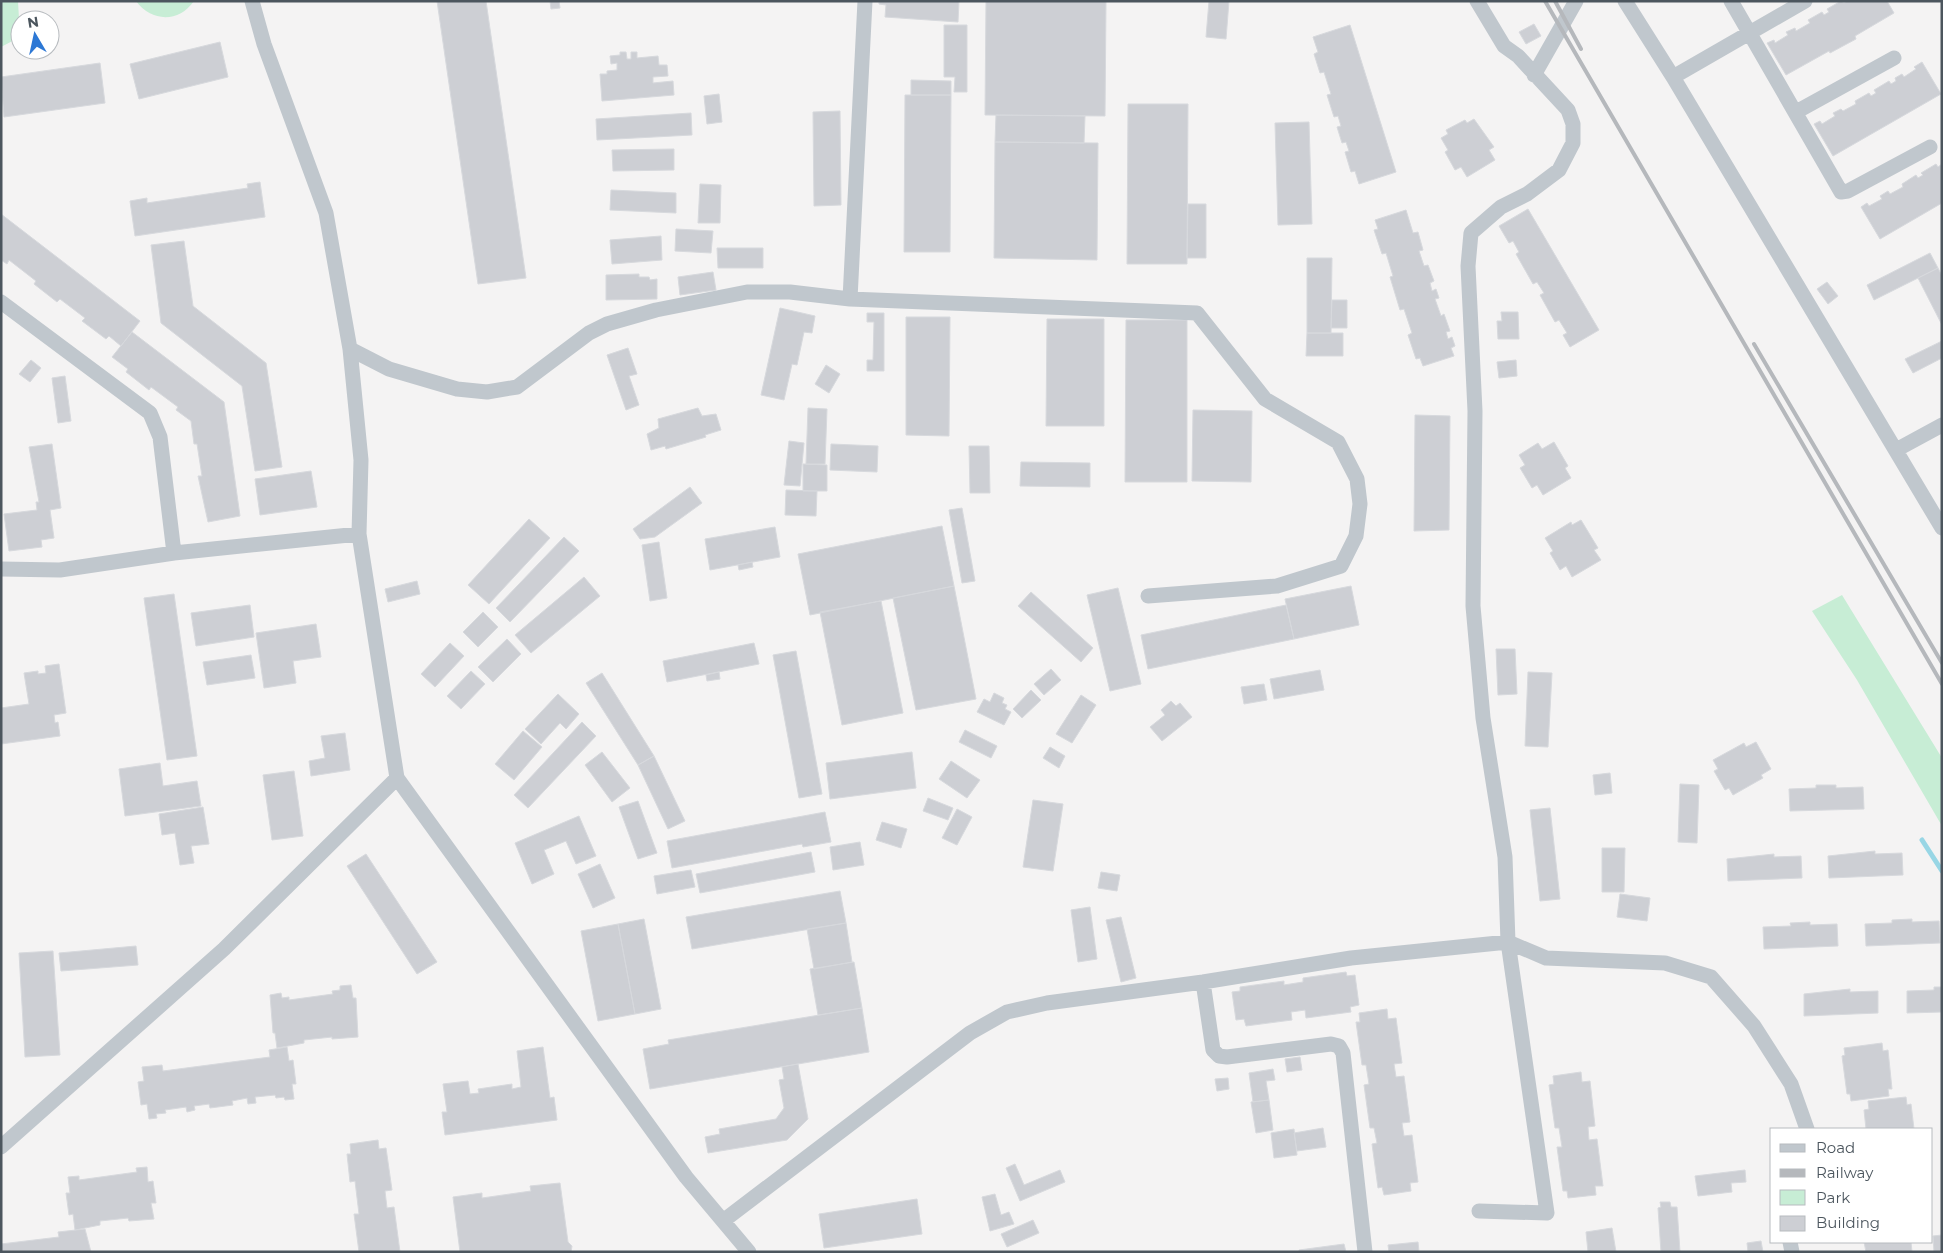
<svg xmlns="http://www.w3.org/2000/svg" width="1943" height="1253" font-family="Montserrat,sans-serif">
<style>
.green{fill:#c7edd5}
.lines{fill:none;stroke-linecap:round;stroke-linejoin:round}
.stream{stroke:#98d6e5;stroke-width:5}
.building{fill:#cdcfd4;stroke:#d7d9dd}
.minor{stroke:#c0c7cd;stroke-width:15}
.rail{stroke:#b5b8bc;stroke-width:4}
</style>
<rect width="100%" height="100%" fill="#f4f3f3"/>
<path class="green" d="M1 1H18L20 37 1 47Z
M136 1H194C179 23 151 22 136 1Z
M1842 595 1942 758V826L1857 680 1812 611Z"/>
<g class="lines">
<path class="stream" d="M1922 840 1942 871"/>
</g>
<path class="building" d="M437 1H486L526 278 478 284Z
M550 1H559L560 8 551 9Z
M879 1H959L958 22 885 17 886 5 879 4Z
M986 1H1106L1105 116 985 115Z
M1209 1H1229L1226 39 1206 37Z
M1841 1 1844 3 1847 1H1887L1894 13 1855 36 1856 39 1830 53 1829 51 1786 75 1767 43 1774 40 1775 43 1788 35 1786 32 1795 28 1796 31 1810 23 1808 20 1822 12 1824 15 1829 12 1827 9Z
M1534 24 1541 36 1526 44 1519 32Z
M944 25H967V92H954L955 77H944Z
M1350 25 1396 172 1359 184 1355 171 1351 172 1345 152 1349 151 1346 142 1342 143 1337 127 1341 126 1338 116 1334 117 1327 95 1331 94 1324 72 1320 73 1314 54 1318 52 1313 37Z
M220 42 228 77 139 99 130 64Z
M620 52H626L627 59H631V52H637V58L658 56 659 65H667L668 76 653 77V83L673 81 674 95 602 101 600 74H607V71L617 70V63L611 64 610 56 620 55Z
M1922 62 1941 94 1833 156 1814 124 1820 121 1822 124 1835 116 1833 113 1841 109 1843 111 1856 104 1855 101 1869 93 1871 96 1876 93 1874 90 1889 81 1891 84 1896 81 1895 78 1902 74 1904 77 1916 69 1914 67Z
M100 63 105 103 4 117 1 77Z
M911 80 951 81V95H911Z
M719 94 722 122 707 124 704 96Z
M905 95H951L950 252H904Z
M1128 104H1188L1187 264H1127Z
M840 111 841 205 814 206 813 112Z
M691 113 692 135 597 140 596 119Z
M996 115 1085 116 1084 143 995 142Z
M1474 119 1494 147 1489 150 1495 160 1467 177 1461 167 1455 170 1445 152 1448 150 1441 138 1448 134 1446 130 1465 120 1467 123Z
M1309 122 1312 224 1278 225 1275 123Z
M995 142 1098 143 1097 260 994 258Z
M674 149V170L613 171 612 150Z
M1936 164 1938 167 1942 164V203L1880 239 1861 207 1867 203 1869 206 1882 199 1880 196 1888 191 1890 194 1903 187 1902 184 1916 175 1918 178 1923 175 1921 173Z
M260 182 265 217 135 236 130 201 147 198V203L248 188 247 184Z
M700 184 721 185 720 223H698Z
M611 190 676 193V213L610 210Z
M1188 204H1206V258H1187Z
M1528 209 1599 330 1570 347 1563 335 1567 333 1559 320 1555 322 1540 295 1544 293 1537 282 1533 284 1516 254 1519 252 1513 241 1509 243 1499 226Z
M1406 210 1413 233 1418 232 1423 250 1419 251 1424 266 1428 265 1434 281 1430 283 1432 291 1436 289 1439 298 1435 299 1441 316 1444 314 1450 331 1446 332 1448 339 1452 337 1455 346 1451 348 1454 356 1423 366 1420 358 1416 359 1408 335 1412 333 1404 309 1400 310 1390 277 1393 276 1386 253 1382 254 1374 230 1378 229 1375 220Z
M1 214 140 321 121 346 109 336 106 339 82 321 85 318 60 299 57 302 34 284 36 281 9 260 7 264 1 260Z
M676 229 713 231 711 253 675 251Z
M661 236 662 260 612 264 610 240Z
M184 241 193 306 266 363 282 467 255 471 242 386 161 323 151 245Z
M717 248H763V268H718Z
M1930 253 1938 268 1874 300 1867 285Z
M1307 258H1332L1331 333H1307Z
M1938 268 1942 276V325L1918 278Z
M713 272 716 290 680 295 678 277Z
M639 274V277H649L650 280 657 279V299L606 300V275Z
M1827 282 1838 296 1828 304 1817 289Z
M1332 300H1347V328H1331Z
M780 308 815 316 812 333 804 332 797 365 792 364 784 400 761 395Z
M1501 312H1518L1519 339H1498L1497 321H1502Z
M867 313H884V371H867V360H873L874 322H867Z
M906 317H950L949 436 906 435Z
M1047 319H1104V426H1046Z
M1126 320H1187V482H1125Z
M132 332 224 402 240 516 208 522 198 476H202L197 444H194L191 421 176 410 178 407 151 387 149 390 126 372 128 369 112 357Z
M1307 333H1343V356H1306Z
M1942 341V358L1913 373 1905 359Z
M628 348 637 374 629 376 639 405 626 410 607 355Z
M31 360 41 368 30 382 19 374Z
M1516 360 1517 376 1499 378 1497 362Z
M826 365 840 374 829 393 815 384Z
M65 376 71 421 58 423 52 378Z
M698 408 702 416 716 414 721 430 705 435 706 437 666 449 665 446 651 450 647 434 659 428 658 419Z
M808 408 827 409 825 464H806Z
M1193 410 1252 411 1251 482 1192 481Z
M1415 415 1450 416 1449 530 1414 531Z
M789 441 804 443 800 486 784 485Z
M1554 442 1568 466 1565 468 1571 478 1543 495 1537 485 1532 488 1520 468 1525 465 1519 455 1538 443 1542 449Z
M52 444 61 508 50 510 54 538 41 540 42 547 9 551 4 514 37 510 36 502H39L29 447Z
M831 444 878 446 877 472 830 470Z
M969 446H989L990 493H970Z
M1021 462 1090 463V487L1020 486Z
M803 464 827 465V491H803Z
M311 471 317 507 260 515 255 479Z
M690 487 702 503 655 537 640 539 633 529Z
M786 490 817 491 816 516 785 515Z
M962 508 975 581 962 583 949 510Z
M529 519 550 538 489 604 468 585Z
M1581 520 1598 548 1594 550 1601 560 1572 577 1566 566 1560 570 1550 553 1553 551 1545 538 1571 522 1572 525Z
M942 526 954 586 810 615 798 554Z
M775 527 780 557 710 570 705 539Z
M564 537 579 551 510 622 496 608Z
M659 542 667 598 650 601 642 545Z
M752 562 753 567 739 570 738 565Z
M584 577 600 596 531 653 515 635Z
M417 581 420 594 388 602 385 589Z
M954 586 976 699 916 710 893 598Z
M1351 586 1359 625 1294 639 1285 599Z
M1118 588 1141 684 1110 691 1087 595Z
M1031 592 1093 648 1081 662 1018 606Z
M174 594 197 756 167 760 144 598Z
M881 601 903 713 842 725 820 612Z
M250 605 254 637 196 646 191 613Z
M1286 605 1294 639 1148 669 1141 635Z
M483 612 498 627 478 647 463 632Z
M316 624 321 657 293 661 296 683 264 688 256 633Z
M507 639 521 654 493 682 478 667Z
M450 643 464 656 435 687 421 674Z
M754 643 759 664 667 682 663 661Z
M1496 649H1515L1517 694 1498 695Z
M796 651 822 794 799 798 773 655Z
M251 655 255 678 207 685 203 662Z
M59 664 66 713 54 715 55 723 58 722 60 736 1 744V708L29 704 24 673 38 671V674L46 673 45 666Z
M1051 669 1061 680 1044 695 1034 684Z
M1320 670 1324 690 1274 699 1270 679Z
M471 671 485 684 461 709 447 696Z
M719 672 720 679 707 681 706 675Z
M1528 672 1552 673 1548 747 1525 746Z
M602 673 654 756 638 765 586 683Z
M1264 684 1267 700 1244 704 1241 687Z
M1031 690 1041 700 1022 718 1013 709Z
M994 693 1004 698 1002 703 1007 705 1005 709 1011 712 1004 725 977 712 984 699 990 702Z
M558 694 579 714 566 729 560 723 541 744 525 729Z
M1081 695 1096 705 1072 743 1056 734Z
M1171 701 1176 706 1180 703 1192 717 1162 741 1150 727 1165 715 1161 710Z
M582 722 596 736 528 808 514 795Z
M965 730 997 746 991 758 959 742Z
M523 731 542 747 514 780 495 764Z
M345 733 350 770 311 776 309 761 325 758 321 736Z
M1756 742 1771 769 1761 775 1763 778 1733 795 1729 788 1725 790 1714 771 1718 769 1713 760 1744 743 1746 747Z
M1050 747 1065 756 1059 768 1043 758Z
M602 752 630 788 612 802 585 765Z
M912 752 916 788 830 799 826 763Z
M654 756 685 821 668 829 638 765Z
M951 761 980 780 967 798 939 779Z
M160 763 163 786 197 781 201 806 125 816 119 769Z
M294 771 303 836 272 840 263 775Z
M1610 773 1612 793 1595 795 1593 775Z
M1680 784 1699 785 1697 843 1678 842Z
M1816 785H1836V788L1863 787 1864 809 1790 811 1789 789 1816 788Z
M928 798 953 808 948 820 923 811Z
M1033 800 1063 804 1053 871 1023 867Z
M638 801 657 853 638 859 619 807Z
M203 807 209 844 191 846 194 863 180 865 175 833 162 835 159 814Z
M1550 808 1560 899 1540 901 1530 810Z
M957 809 972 817 957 845 942 838Z
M825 812 831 842 803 847 802 844 672 868 667 841Z
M579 816 596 856 576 864 566 841 544 850 554 874 532 884 515 843Z
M882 822 907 829 901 848 876 840Z
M860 842 864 865 833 870 830 847Z
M1602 848H1625L1624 892H1602Z
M1875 851V854L1902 853 1903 875 1829 878 1828 856Z
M811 852 815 872 700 893 696 874Z
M366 854 437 962 417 974 347 866Z
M1774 854V857L1801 856 1802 878 1728 881 1727 859Z
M600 864 615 898 593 908 578 874Z
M691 870 695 887 657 894 654 876Z
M1101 872 1120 875 1117 891 1098 888Z
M840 891 846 923 692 949 686 917Z
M1620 894 1650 898 1647 921 1617 917Z
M1090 907 1097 959 1078 962 1071 910Z
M1121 917 1136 978 1121 982 1106 920Z
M644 919 661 1009 635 1014 618 924Z
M1912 919V922L1939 921 1940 943 1866 946 1865 924 1892 923V920Z
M1810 922V925L1837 924 1838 946 1764 949 1763 927 1791 926 1790 923Z
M846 923 852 962 814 969 807 929Z
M618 924 635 1014 598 1021 581 931Z
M136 946 138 965 61 971 59 953Z
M53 951 60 1055 25 1057 19 953Z
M854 962 862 1008 818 1015 810 969Z
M1346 972 1347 976 1355 975 1359 1005 1350 1007 1351 1012 1306 1018 1305 1010 1291 1012 1292 1020 1246 1026 1244 1019 1236 1020 1232 992 1240 991V987L1284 981V985L1303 982V978Z
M351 985 353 998H356L358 1037 332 1039V1037L304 1040V1043L277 1048 275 1033H273L270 995 281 993 282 998 289 997V1000L333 994 332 991 340 990V986Z
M1934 987H1942V1012L1907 1013V991L1934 990Z
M1850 989V992L1878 991V1013L1804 1016V994Z
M862 1008 869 1052 650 1089 643 1049 669 1044 668 1040Z
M1387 1009 1388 1019 1396 1018 1402 1063 1394 1064 1396 1077 1404 1076 1410 1122 1402 1123 1404 1136 1412 1135 1418 1182 1410 1183 1411 1191 1384 1195 1382 1187 1378 1188 1372 1144 1377 1143 1374 1128H1370L1364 1085 1369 1084 1366 1065H1362L1356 1022H1360L1359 1013Z
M1882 1043 1883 1051 1888 1050 1892 1089H1888L1889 1096 1851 1101 1850 1094H1847L1842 1056 1845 1055 1844 1048Z
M287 1047 289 1061 293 1060 296 1084H292L294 1099 285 1100 284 1097 276 1098 275 1095 255 1097 256 1103 248 1104 247 1098 232 1101 233 1105 210 1108 209 1104 194 1106 195 1110 187 1112 186 1107 165 1110 166 1113 156 1114 157 1118 149 1119 147 1104 141 1105 138 1082 144 1081 142 1067 162 1065 163 1071 270 1057 269 1050Z
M543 1047 550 1098 554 1097 557 1120 445 1135 442 1112H447L443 1084 468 1081 470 1094 479 1093 478 1089 512 1084V1089L521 1087 517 1051Z
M1300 1057 1302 1070 1287 1072 1285 1059Z
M798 1064 808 1119 787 1140 708 1153 705 1137 720 1134 719 1129 776 1119 784 1108 779 1080 784 1079 782 1067Z
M1273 1069 1275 1080 1266 1081 1269 1100 1253 1102 1249 1073Z
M1581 1072 1582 1082 1590 1081 1595 1126 1588 1127 1589 1140 1597 1139 1603 1186H1595L1596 1195 1568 1198 1567 1191H1563L1557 1147H1562L1559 1128H1555L1549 1085 1554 1084 1553 1076Z
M1228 1078 1229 1089 1217 1091 1215 1079Z
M1906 1097 1907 1105 1911 1104 1914 1129H1866L1864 1110 1869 1109 1868 1101Z
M1269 1100 1273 1130 1256 1133 1251 1102Z
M1323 1128 1326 1147 1297 1151 1294 1133Z
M1294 1129 1297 1155 1274 1158 1271 1133Z
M378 1140 379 1149 386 1148 392 1190 385 1191 387 1208 394 1207 400 1252H359L354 1214H359L355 1181 350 1182 347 1154H351L350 1144Z
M1015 1164 1024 1185 1060 1170 1065 1182 1020 1201 1006 1168Z
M147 1167 148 1182 153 1181 156 1203H151L154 1219 129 1221 128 1218 100 1221V1225L75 1230 73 1214 69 1215 66 1193H70L68 1177 79 1176V1180L137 1172 136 1168Z
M1745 1170 1746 1182 1731 1183 1732 1192 1698 1196 1695 1176Z
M560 1183 568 1242 572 1246 571 1252H460L453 1197 482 1193V1198L531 1191 530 1186Z
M995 1194 1001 1215 1009 1212 1014 1224 990 1231 982 1197Z
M917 1199 922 1234 824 1248 819 1214Z
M1660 1202H1670L1671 1207H1677L1680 1252H1661L1658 1208 1661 1207Z
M1033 1220 1039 1233 1007 1247 1001 1234Z
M1612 1228 1616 1252H1588L1586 1232Z
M85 1229 91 1252H1V1244L59 1237 58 1232Z
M1942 1235V1251L1934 1252 1933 1236Z
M1761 1241 1763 1252H1748L1747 1243Z
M1418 1242 1419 1252H1389L1388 1245Z
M1864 1242H1911L1912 1252H1866Z
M1344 1244 1346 1252H1299V1250Z"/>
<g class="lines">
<path class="minor" d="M252 1 264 44 326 213 350 349 361 460 359 534 397 778 686 1177 749 1252
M865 1 850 299 1197 313 1265 399 1338 442 1357 479 1360 504 1356 536 1341 566 1277 586 1148 596
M1477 1 1504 46 1518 56 1568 110 1573 124V143L1559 170 1527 194 1501 207 1471 233 1468 266 1475 411 1473 606 1483 718 1505 857 1508 942 1547 1213 1479 1211
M1625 1 1673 77 1942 528
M1731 1 1841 192 1848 191 1930 147
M1534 75 1576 1
M1673 77 1805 1
M1796 112 1894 58
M1 302 150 413 160 437 174 553 359 534
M350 349 389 369 457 389 487 392 517 387 589 333 607 324 656 310 747 292H790L850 299
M1896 450 1942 425
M1 569 60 570 174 553
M1203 982 1213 1050 1219 1056 1227 1057 1331 1044 1339 1046 1343 1053 1365 1252
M1 1147 224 949 397 778
M723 1221 970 1033 1007 1012 1047 1003 1203 982 1351 958 1508 942 1546 958 1665 963 1711 977 1754 1026 1791 1084 1807 1129
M1790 1242 1792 1252"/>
<path class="rail" d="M1545 1 1942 684
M1555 1 1581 49
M1754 344 1942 663"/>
</g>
<rect width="1943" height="1253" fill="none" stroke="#4c565e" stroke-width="5"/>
<rect x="1770" y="1128" width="162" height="115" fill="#ffffff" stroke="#b7bbbf"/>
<rect x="1780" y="1144" width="25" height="8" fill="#c0c7cd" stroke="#b7bbbf"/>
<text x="1816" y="1153" font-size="15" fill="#4c565e">Road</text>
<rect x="1780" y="1169" width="25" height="8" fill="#b5b8bc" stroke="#b7bbbf"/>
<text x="1816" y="1178" font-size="15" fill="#4c565e">Railway</text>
<rect x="1780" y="1190" width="25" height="15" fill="#c7edd5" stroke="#b7bbbf"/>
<text x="1816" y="1203" font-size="15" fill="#4c565e">Park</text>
<rect x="1780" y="1216" width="25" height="15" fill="#cdcfd4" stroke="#b7bbbf"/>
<text x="1816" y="1228" font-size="15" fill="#4c565e">Building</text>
<g transform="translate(35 35) rotate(351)"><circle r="24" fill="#ffffff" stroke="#b7bbbf"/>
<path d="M0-4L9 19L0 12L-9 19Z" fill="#2d78d5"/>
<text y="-8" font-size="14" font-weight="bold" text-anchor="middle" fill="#4c565e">N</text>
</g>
</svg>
